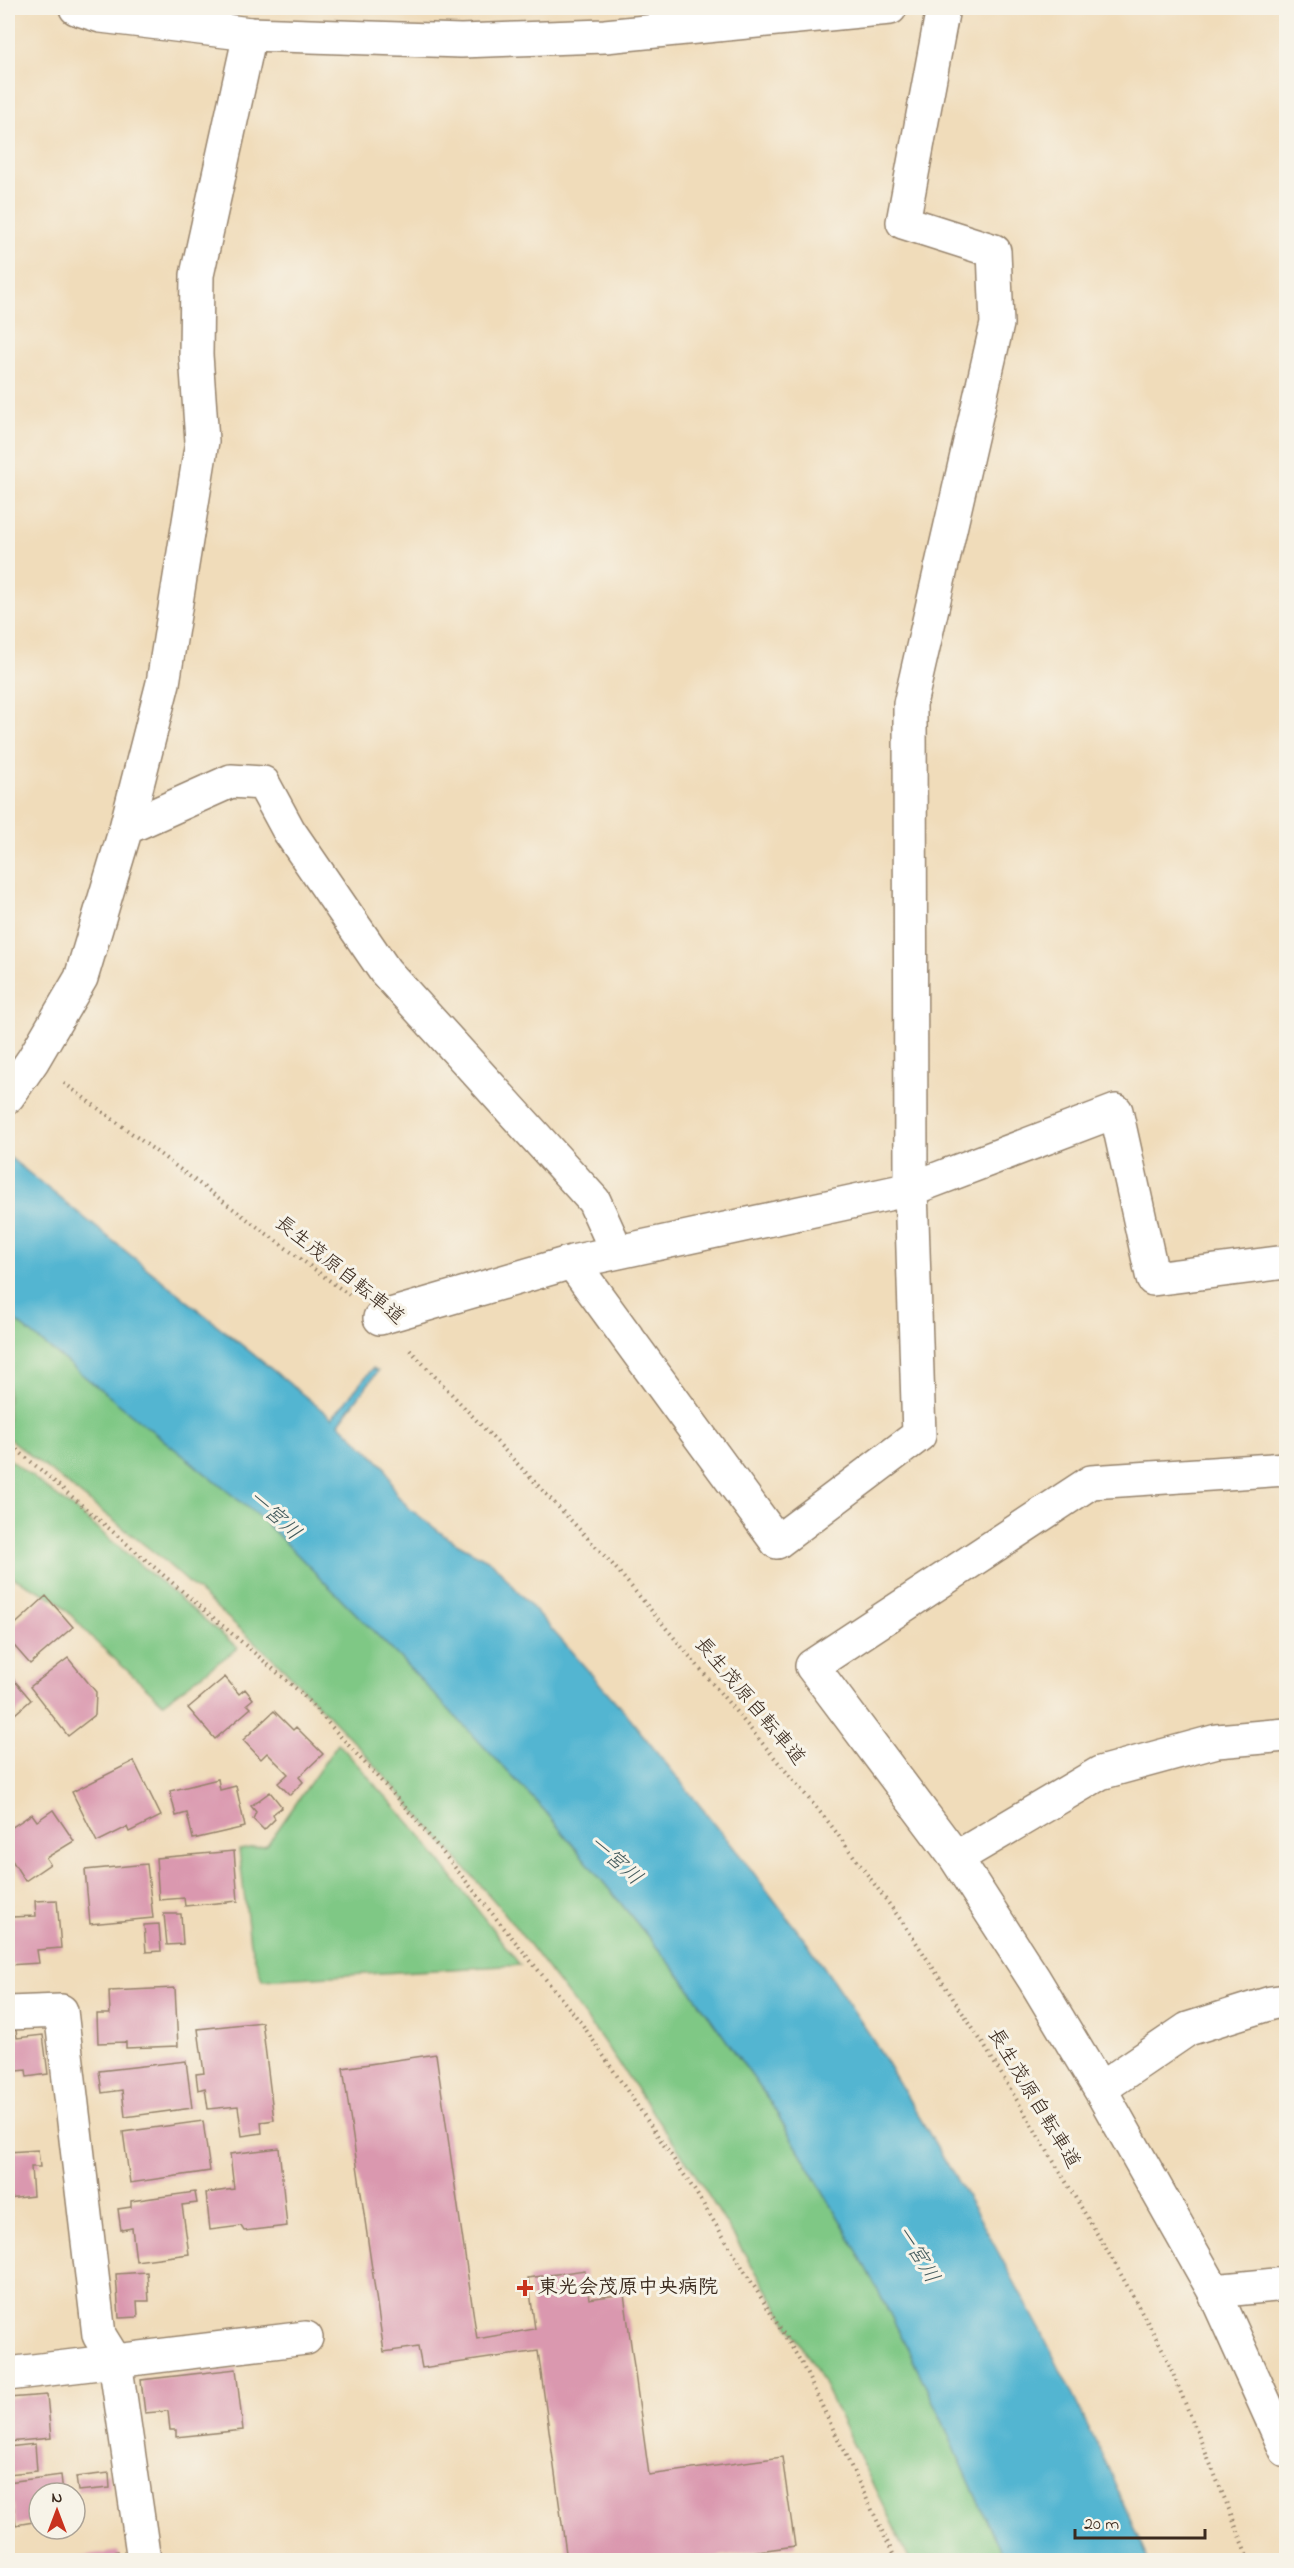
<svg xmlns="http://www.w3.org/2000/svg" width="1294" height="2568" font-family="'Indie Flower','Klee One',sans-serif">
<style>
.green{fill:#7fc885;stroke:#5d7952;stroke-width:1.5}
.water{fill:#53b5d1;stroke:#477078;stroke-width:1.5}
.building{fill:#da98af}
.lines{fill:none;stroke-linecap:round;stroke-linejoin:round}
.minor-casing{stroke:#96836c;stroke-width:36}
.tertiary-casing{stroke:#96836c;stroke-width:36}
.path{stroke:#96836c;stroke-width:4;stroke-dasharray:1.5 4.5;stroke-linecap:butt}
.minor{stroke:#fff;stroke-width:33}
.tertiary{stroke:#fff;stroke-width:33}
.poi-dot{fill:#c8321e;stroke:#f7f3e8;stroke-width:2}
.labels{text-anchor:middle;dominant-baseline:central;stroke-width:6;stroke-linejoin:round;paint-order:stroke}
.street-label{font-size:20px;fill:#3b2a1e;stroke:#f7f3e8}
.poi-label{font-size:20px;font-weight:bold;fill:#3b2a1e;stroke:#f7f3e8;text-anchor:start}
.water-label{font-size:21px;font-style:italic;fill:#435b5d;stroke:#f7f3e8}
</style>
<rect width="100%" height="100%" fill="#f7f3e8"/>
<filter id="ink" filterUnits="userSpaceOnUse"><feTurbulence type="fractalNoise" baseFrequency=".0167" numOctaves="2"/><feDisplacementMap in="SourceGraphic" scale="12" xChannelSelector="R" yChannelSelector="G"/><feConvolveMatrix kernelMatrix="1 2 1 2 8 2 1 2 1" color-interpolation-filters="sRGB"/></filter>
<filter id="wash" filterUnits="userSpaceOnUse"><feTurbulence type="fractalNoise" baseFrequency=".008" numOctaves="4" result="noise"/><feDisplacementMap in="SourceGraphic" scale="24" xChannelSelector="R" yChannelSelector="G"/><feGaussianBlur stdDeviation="1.35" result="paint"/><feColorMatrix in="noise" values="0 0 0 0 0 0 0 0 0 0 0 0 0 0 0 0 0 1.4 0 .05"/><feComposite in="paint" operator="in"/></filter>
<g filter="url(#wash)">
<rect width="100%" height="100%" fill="#f0dcba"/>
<path class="green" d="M8 1315 262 1519 401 1659 545 1811 682 1978 769 2100 846 2230 900 2333 942 2420 1004 2560H910L815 2367 692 2169 601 2038 503 1911 357 1745 278 1663 160 1557 8 1438Z
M8 1458 80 1514 238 1648 163 1703 96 1642 57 1600 8 1575Z
M338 1743 417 1831 520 1965 262 1980 250 1943 239 1850 267 1845Z"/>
<path class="water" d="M8 1156 332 1418 373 1368 378 1371 339 1423 385 1467 396 1494 410 1509 449 1539 493 1563 623 1710 746 1863 813 1951 872 2038 979 2217 1042 2333 1106 2463 1148 2560H1004L942 2420 900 2333 846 2230 769 2100 682 1978 545 1811 401 1659 262 1519 8 1315Z"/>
<g id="blocks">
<path class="building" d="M46 1596 73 1627 30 1664 8 1639V1631Z
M68 1658 96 1692 95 1715 68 1736 30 1687Z
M8 1673 31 1700 8 1720Z
M225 1677 239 1694 245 1689 253 1699 247 1704 251 1708 215 1739 188 1708Z
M274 1711 293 1730 296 1727 323 1754 299 1777 303 1782 290 1795 278 1783 288 1774 267 1753 261 1759 243 1740Z
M134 1761 161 1816 129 1832 127 1827 97 1842 72 1792Z
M218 1779 220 1790 236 1786 245 1827 193 1839 187 1813 176 1816 170 1791Z
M270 1792 282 1807 273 1814 275 1819 264 1830 253 1819 256 1812 251 1806Z
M53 1810 74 1841 46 1858 50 1864 25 1881 8 1854V1830L32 1814 37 1821Z
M234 1851 238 1901 185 1906 184 1898 159 1900 156 1858Z
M147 1864 153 1918 90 1924 85 1870Z
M57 1900 61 1948 37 1950 39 1963 8 1965V1927H13L12 1917 36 1916 35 1901Z
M164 1914H181L183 1944 167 1945Z
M159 1924 161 1951 146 1952 144 1925Z
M175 1988 178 2046 126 2048V2042L98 2043 97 2014H110L109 1991Z
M262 2022 274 2120 261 2122 262 2133 242 2136 238 2106 208 2109 205 2088 198 2090 196 2074 204 2073 198 2029Z
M16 2030 17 2038 43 2035 48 2074 27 2077 26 2070 8 2072V2031Z
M436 2054 477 2339 535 2329 528 2278 585 2270 589 2299 624 2294 649 2475 782 2457 795 2546 691 2560H567L538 2351 422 2368 418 2347 384 2352 343 2068Z
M186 2061 192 2108 125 2117 122 2090 102 2093 99 2071Z
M203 2121 210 2171 130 2183 123 2132Z
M279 2148 287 2226 244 2231 241 2226 210 2230 206 2193 234 2189 230 2154Z
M38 2150 40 2167H31L33 2196 8 2199V2152Z
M195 2192 197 2203 182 2205 189 2254 136 2261 132 2228 121 2230 118 2209 131 2207V2201Z
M147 2272 149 2301H137L138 2317 119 2318 116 2274Z
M236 2369 243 2430 176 2437V2430H170L168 2411 145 2413 141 2380Z
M47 2395 51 2438 8 2442V2398Z
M35 2444 37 2471 8 2474V2447Z
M109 2473 110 2488 78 2491 76 2477Z
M61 2475 63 2493H39V2521L16 2525 13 2504 8 2505V2482Z
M118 2551 120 2560H71V2559Z"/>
</g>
</g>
<g filter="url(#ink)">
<use href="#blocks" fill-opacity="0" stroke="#96836c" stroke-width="1.5"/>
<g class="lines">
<defs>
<path id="minor" d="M126 828 231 781 263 783 289 831 385 971 594 1201 617 1252
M8 1096 33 1060 81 978 126 828 163 683 202 441 196 355 197 275 250 34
M572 1262 777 1542 919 1435 911 1189 910 704 997 324 994 251 903 222 943 8
M380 1318 572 1262 911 1189 1116 1111 1153 1279 1286 1262
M1286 1469 1091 1482 812 1666 956 1858 1034 1979 1100 2089 1214 2291 1286 2450
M956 1858 1100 1773 1217 1741 1286 1735
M8 2013 61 2011 99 2335 115 2361 144 2560
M1100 2089 1188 2029 1271 2003 1286 2001
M1214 2291 1286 2284
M8 2374 306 2338"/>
<path id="tertiary" d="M76 8 101 16 250 34 461 41 605 36 890 8"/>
</defs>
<use href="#minor" class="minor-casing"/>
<use href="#tertiary" class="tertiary-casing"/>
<path class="path" d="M64 1083 349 1295
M410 1350 614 1566 830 1824 906 1927 985 2047 1114 2262 1164 2352 1250 2560
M8 1442 300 1692 413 1816 582 2024 695 2191 801 2362 896 2560"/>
<use href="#minor" class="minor"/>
<use href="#tertiary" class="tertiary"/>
</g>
</g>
<path class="poi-dot" d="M522 2279h6v6h6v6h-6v6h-6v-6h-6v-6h6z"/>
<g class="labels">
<g class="street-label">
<text transform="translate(339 1271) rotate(39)">長生茂原自転車道</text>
<text transform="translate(749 1702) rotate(50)">長生茂原自転車道</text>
<text transform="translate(1033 2099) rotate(59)">長生茂原自転車道</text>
</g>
<g class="poi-label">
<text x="538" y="2288">東光会茂原中央病院</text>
</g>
<g class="water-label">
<text transform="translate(274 1516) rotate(43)">一宮川</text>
<text transform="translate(615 1861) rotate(42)">一宮川</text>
<text transform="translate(917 2255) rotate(59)">一宮川</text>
</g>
</g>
<rect width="1294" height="2568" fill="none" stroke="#f7f3e8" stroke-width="30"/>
<g transform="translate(57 2511)"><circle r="28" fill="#f7f3e8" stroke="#aca397" stroke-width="1.5"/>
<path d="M0-4.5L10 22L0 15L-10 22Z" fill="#c8321e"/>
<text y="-9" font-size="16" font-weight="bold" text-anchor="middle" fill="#3b2a1e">N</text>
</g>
<path d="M1075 2529v9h130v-9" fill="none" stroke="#3b2a1e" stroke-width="3"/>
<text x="1084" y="2529" font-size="18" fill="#3b2a1e" stroke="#f7f3e8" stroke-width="4.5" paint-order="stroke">20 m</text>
</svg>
